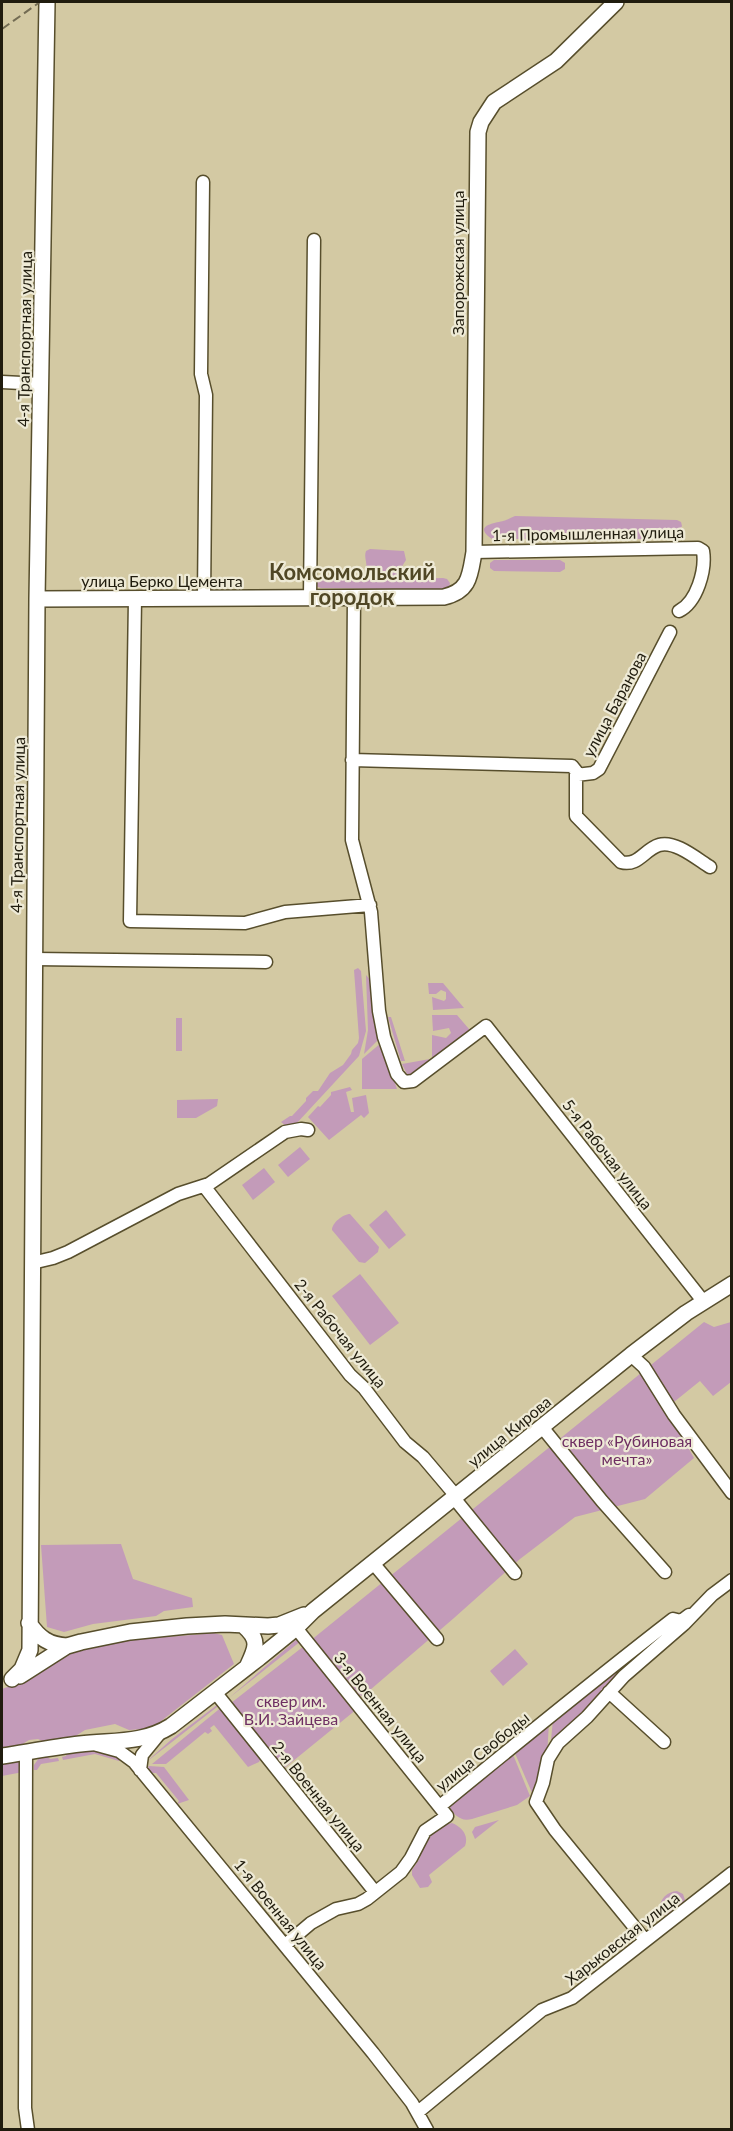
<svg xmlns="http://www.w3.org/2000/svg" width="733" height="2131" font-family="Lato,sans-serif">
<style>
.green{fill:#c39bb9}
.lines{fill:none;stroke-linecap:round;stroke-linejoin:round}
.minor-casing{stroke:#574e2c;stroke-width:15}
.major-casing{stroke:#574e2c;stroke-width:18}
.minor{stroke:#fff;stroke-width:12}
.major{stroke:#fff;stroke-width:15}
.rail{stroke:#736c53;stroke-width:2;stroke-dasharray:9 4.5;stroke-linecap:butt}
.labels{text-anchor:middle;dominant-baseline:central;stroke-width:4.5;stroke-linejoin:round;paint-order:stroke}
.street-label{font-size:16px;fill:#201c0e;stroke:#eeead6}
.park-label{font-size:16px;fill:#6e2e62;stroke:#eeead6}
.district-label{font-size:22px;font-weight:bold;fill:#504725;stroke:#eeead6}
</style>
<rect width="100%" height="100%" fill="#d3c9a3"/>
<path class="green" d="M515 516 677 520 681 522 682 526 678 533 669 539H492C470 524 500 523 506 520 509 519 512 517 515 516Z
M370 549 404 551 406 560 401 568 402 576 407 579 443 578 447 579 450 583 449 587 444 590 321 588 315 586 314 579 318 577H360L364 575C370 566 363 559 366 551Z
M494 560H560L565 563V569L560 572 494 571 490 568V563Z
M358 968 361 971 366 1031 359 1056 296 1124 286 1126 281 1122 290 1116H292L306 1101V1098L313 1091H318L330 1073 343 1065 351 1054 352 1050 358 1043 359 1038 354 970Z
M366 975 371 981 372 1003 379 1039 364 1054 368 1030Z
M428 983H443L464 1008 433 1010 432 997 444 1001 446 999V992L441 990 436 994H429Z
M432 1015H457L469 1029V1034L434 1063 432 1057V1035L446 1038 451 1033 449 1028 433 1031Z
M388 1017H391L405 1061H401Z
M176 1018H182V1051H176Z
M381 1043 397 1089H362V1059Z
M430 1059 432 1064 409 1078 402 1064Z
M350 1087 352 1090 346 1092 351 1112H354L352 1098 366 1095 369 1113 364 1118 361 1115 329 1140 308 1117 318 1106 320 1107 331 1095V1092Z
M218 1099 217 1106 196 1118H177V1100Z
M300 1147 310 1159 288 1177 278 1165Z
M264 1168 275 1182 253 1200 242 1185Z
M386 1210 406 1235 389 1249 369 1225Z
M350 1214 379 1247 378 1252 365 1263 359 1262 332 1230C332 1223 343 1214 350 1214Z
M360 1274 399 1323 370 1345 332 1296Z
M704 1322 714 1327 731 1322V1382L713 1396 700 1381 664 1410 679 1431 694 1458 645 1499 575 1517 520 1559 454 1618 363 1696 357 1695 310 1641Z
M121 1544 133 1579 192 1598 193 1607 164 1611 156 1616 93 1624 64 1632 47 1627 41 1545Z
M675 1621 682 1623 550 1751 553 1719Z
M213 1633 222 1635 234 1664 156 1725 143 1729 129 1730 115 1724 85 1730 74 1737 45 1742 38 1739 29 1740 21 1745 2 1748V1689C13 1685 26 1683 36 1676 45 1669 52 1661 62 1657 107 1638 165 1638 213 1633Z
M296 1640 301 1641 229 1698Z
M304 1646 357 1709 282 1770 231 1703Z
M515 1649 528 1664 503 1686 490 1671Z
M217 1705V1707L145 1763 172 1739Z
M223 1706 262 1756 259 1762 248 1767 214 1725 210 1728 212 1731 208 1734 205 1732 166 1764H152Z
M549 1722 547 1757 533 1795 514 1751Z
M91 1750 95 1751 120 1759 119 1761 95 1754 63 1760 62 1757 66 1756 67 1753Z
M512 1752 530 1796 517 1805 472 1819C460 1822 455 1815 448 1806Z
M46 1756 50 1759 58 1758 59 1761 41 1764 37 1770H34V1765L39 1758Z
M19 1761 24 1765 23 1772 2 1776V1764Z
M149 1766 164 1767 189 1800 177 1804 179 1801 156 1773H150L146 1769Z
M499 1820 475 1839 472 1832 475 1827Z
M452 1823C462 1827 469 1835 465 1846L429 1875 432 1882 428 1887 420 1888 412 1875V1870L420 1858 421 1849 432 1834 445 1825Z
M677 1891 683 1894 685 1900C682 1909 672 1918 661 1914 657 1902 665 1892 677 1891Z"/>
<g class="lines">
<defs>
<path id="minor" d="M203 182 201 374 206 395 204 598
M2 382 41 384
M474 552 698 548 703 551C706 570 697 602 679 611
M310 597 314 240
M354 597 352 840 371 912 379 1011 384 1037 397 1074 404 1082 413 1081 486 1026 703 1301
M135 599 130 921 245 923 285 912 370 905
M352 760 572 766 576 771V816L621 862C638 867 645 849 659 845 675 840 697 859 710 867
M576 775 593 773 599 769 670 632
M34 959 266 962
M204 1186 350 1375 364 1388 405 1442 423 1457 456 1496
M32 1263 53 1258 68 1252 178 1194 209 1184 285 1132 301 1129 308 1130
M631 1355 644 1367 674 1415 732 1493
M542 1427 602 1501 665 1572
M454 1498 515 1573
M373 1563 437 1639
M215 1692 375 1892
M609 1692 664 1742
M97 1745 119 1751 134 1762 373 2053 412 2103 427 2130
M26 1752 25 2108 28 2130
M140 1770 142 1755 160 1733
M440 1806C517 1743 594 1680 673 1619L681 1621 689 1615
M645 1940 555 1830 536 1802 543 1783 548 1759 558 1743 587 1717 624 1676 684 1624 712 1595 732 1580
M285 1945 311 1923 336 1909 358 1904 367 1899 401 1872 411 1858 425 1831 447 1816 296 1628
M418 2112 542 2010 572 1998 732 1873"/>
<path id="major" d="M37 599 444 597C470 591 470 575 474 552L478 132 481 122 494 102 556 61 616 2
M29 1623C39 1638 49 1645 67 1646
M244 1626C260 1640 256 1648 248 1665
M20 1676 67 1646 81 1642 130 1632 187 1626 225 1624 268 1626 279 1625 304 1615
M12 1679 22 1669 30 1650 37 599 47 2
M2 1756C28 1752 54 1747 80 1744 113 1740 142 1744 171 1726L259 1658 296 1628 313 1611 631 1355 686 1313 732 1284"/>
</defs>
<use href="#minor" class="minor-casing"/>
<use href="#major" class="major-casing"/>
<use href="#minor" class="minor"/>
<use href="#major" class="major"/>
<path class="rail" d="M2 29 40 2"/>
</g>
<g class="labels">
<g class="street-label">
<text transform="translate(457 263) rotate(-90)">Запорожская улица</text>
<text transform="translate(24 339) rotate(-89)">4-я Транспортная улица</text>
<text transform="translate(588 533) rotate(-1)">1-я Промышленная улица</text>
<text x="162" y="580">улица Берко Цемента</text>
<text transform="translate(614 704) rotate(-62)">улица Баранова</text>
<text transform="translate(17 825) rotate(-89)">4-я Транспортная улица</text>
<text transform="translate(608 1154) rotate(52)">5-я Рабочая улица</text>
<text transform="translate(341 1333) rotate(51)">2-я Рабочая улица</text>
<text transform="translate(509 1431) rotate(-39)">улица Кирова</text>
<text transform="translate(381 1707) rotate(51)">3-я Военная улица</text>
<text transform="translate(482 1751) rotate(-39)">улица Свободы</text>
<text transform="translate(319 1796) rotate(51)">2-я Военная улица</text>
<text transform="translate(281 1914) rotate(51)">1-я Военная улица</text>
<text transform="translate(622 1938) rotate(-38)">Харьковская улица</text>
</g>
<g class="park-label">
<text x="627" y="1440">сквер «Рубиновая<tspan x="627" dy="18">мечта»</tspan></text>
<text x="291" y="1700">сквер им.<tspan x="291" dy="18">В.И. Зайцева</tspan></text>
</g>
<g class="district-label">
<text x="352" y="571">Комсомольский<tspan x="352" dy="25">городок</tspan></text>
</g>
</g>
<rect width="733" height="2131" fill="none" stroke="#201c0e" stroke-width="6"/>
</svg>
